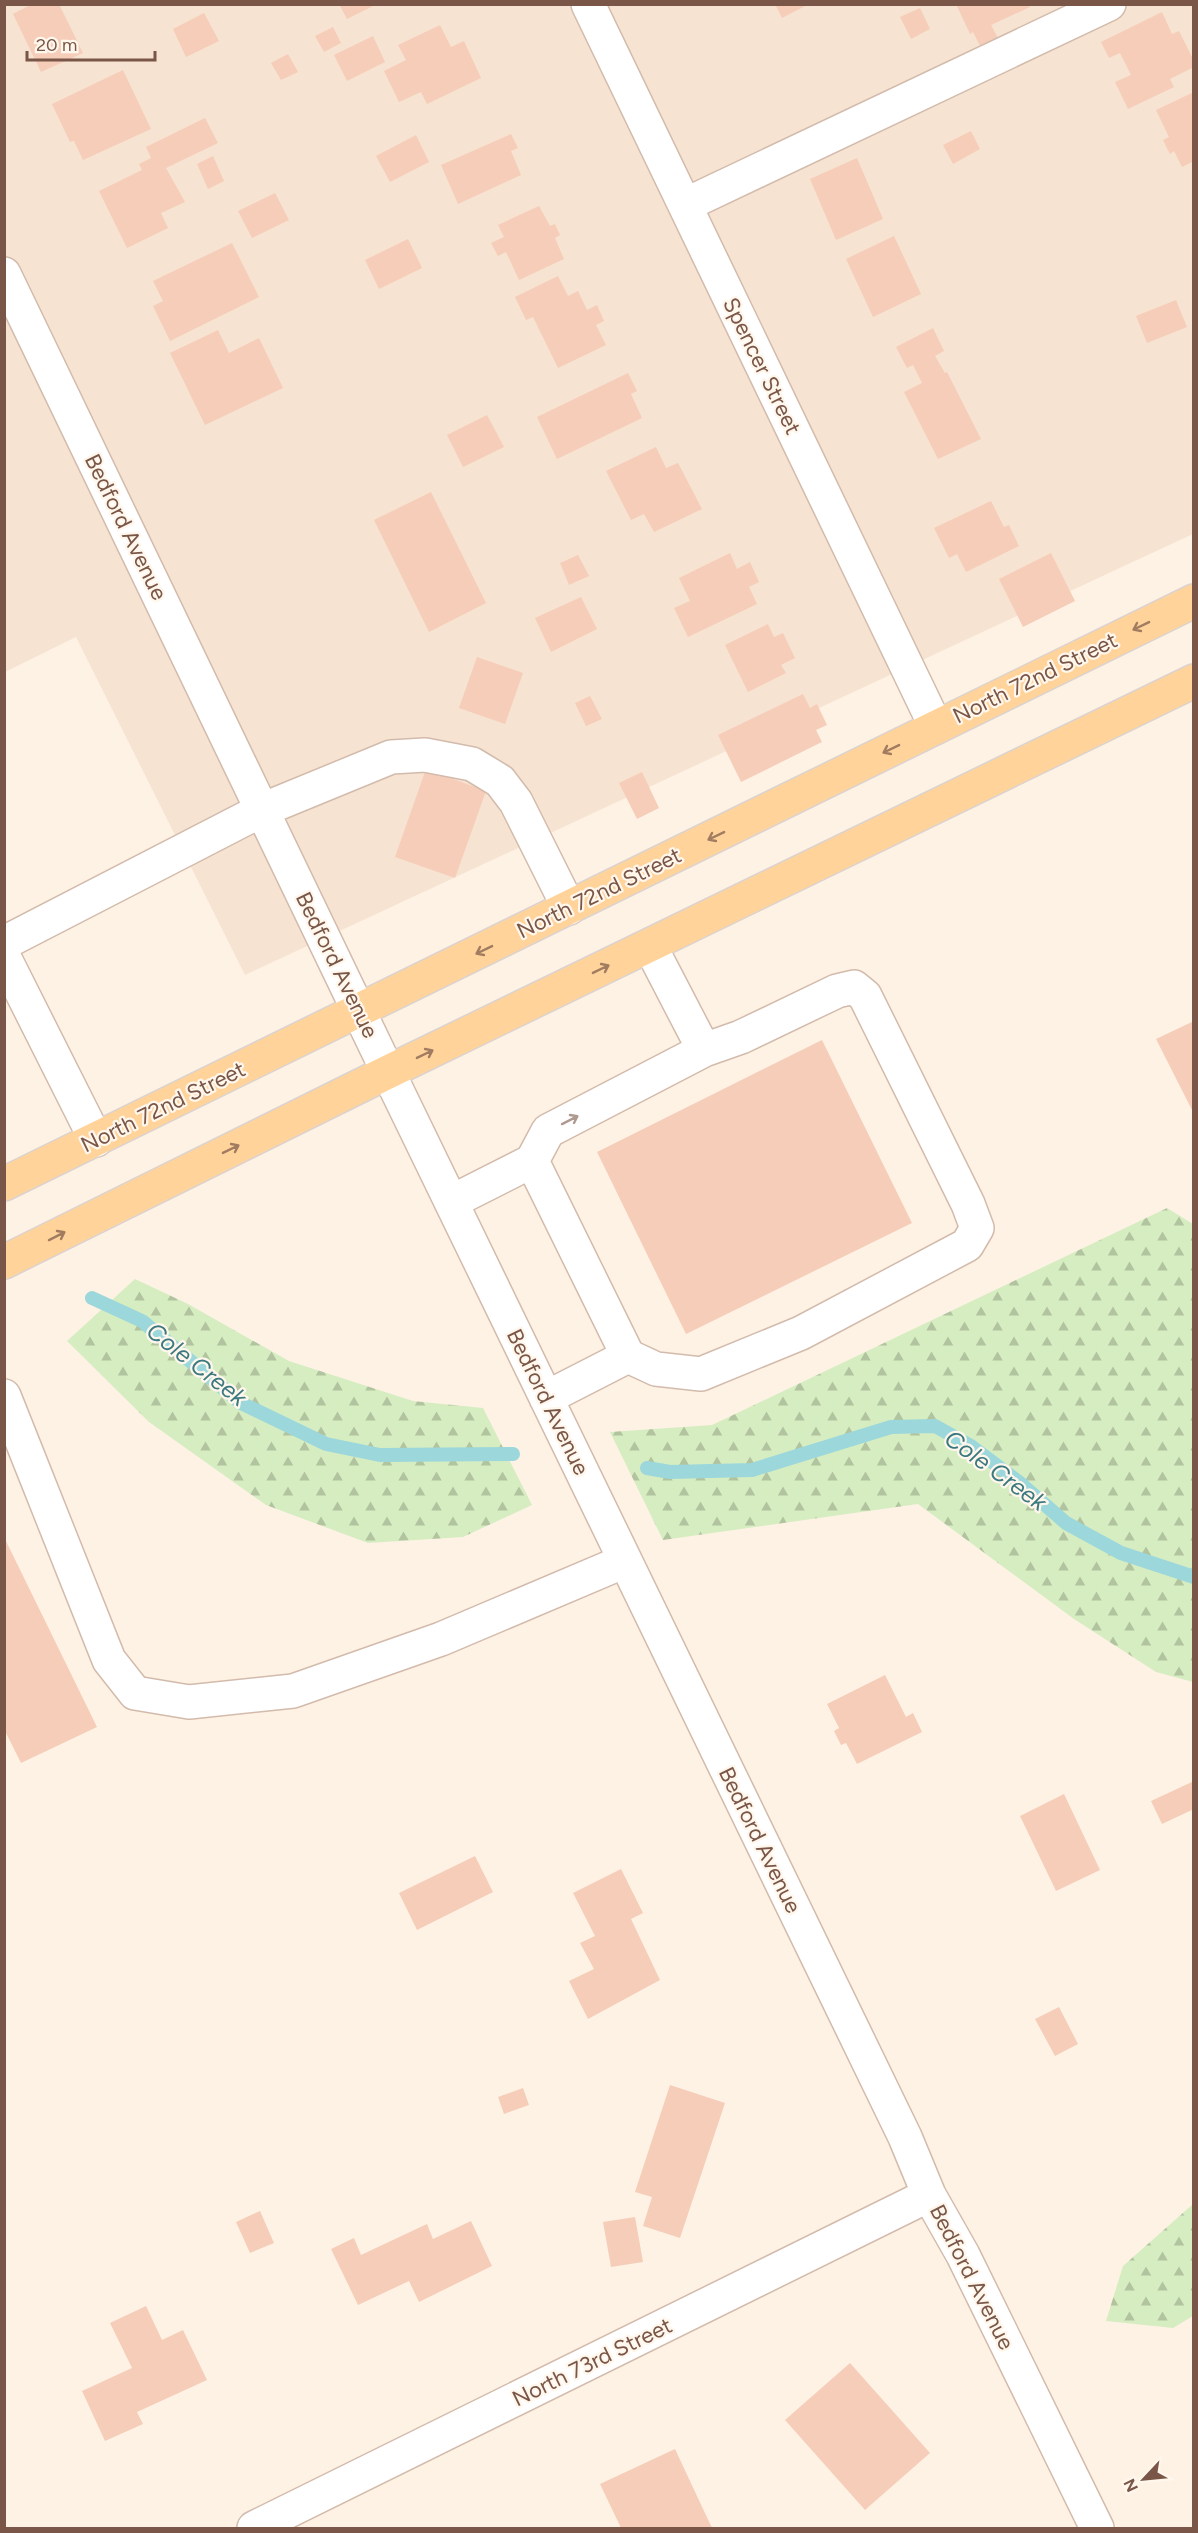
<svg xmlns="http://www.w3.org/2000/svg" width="1198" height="2533" font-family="Figtree,sans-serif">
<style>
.residential{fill:#f6e3d2}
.forest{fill:url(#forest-firs)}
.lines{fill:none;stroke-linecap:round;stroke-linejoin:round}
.stream{stroke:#9cd7dc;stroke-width:14}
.building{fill:#f6cdb9}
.minor-casing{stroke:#d3bbac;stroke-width:36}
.major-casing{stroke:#dcd3cf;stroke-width:36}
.minor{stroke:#fff;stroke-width:33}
.major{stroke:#ffd39a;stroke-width:33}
.oneway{stroke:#a17c60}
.oneway2{stroke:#af9a91}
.labels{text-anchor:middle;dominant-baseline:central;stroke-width:4.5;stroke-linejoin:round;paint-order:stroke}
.street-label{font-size:22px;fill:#795647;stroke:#fff6ec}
.water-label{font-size:24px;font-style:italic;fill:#3a7980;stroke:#fff6ec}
</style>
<defs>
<pattern id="forest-firs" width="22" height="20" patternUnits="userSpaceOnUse" patternTransform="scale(1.5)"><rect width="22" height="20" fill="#d6edc1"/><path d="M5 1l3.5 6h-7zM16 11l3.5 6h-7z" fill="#b2c39f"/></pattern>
</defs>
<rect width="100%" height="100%" fill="#fef2e4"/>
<path class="residential" d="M5 5H1193V534L245 975 76 637 5 672Z"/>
<path class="forest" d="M1167 1208 1193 1224V1682L1156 1672 1074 1619 918 1504 663 1540 610 1432 712 1425Z
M135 1279 188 1304 289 1361 413 1401 483 1408 532 1505 463 1537 368 1543 266 1505 149 1422 67 1341Z
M1193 2204V2316L1173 2328 1106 2321 1123 2266Z"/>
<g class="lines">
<path class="stream" d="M92 1298 142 1321 241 1403 326 1444 380 1455 513 1454
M647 1468 670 1472 752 1470 891 1427 935 1426 971 1446 1020 1483 1066 1523 1121 1553 1194 1577"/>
</g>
<path class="building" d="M32 4H59L83 53 41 72 13 14Z
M339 4H377L347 19Z
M775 4H809L782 18Z
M956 4H1029L1030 7 991 25 999 40 981 48 973 32 970 34Z
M920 8 930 29 911 39 900 17Z
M1162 12 1172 34 1179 31 1194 61V67L1170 79 1174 87 1128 109 1115 82 1131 75 1120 53 1109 58 1101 42Z
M204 13 219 41 186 57 173 29Z
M440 25 451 47 464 41 481 78 427 104 421 92 399 102 384 71 406 60 398 45Z
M333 27 341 43 324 52 315 36Z
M373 36 385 62 347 81 334 55Z
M288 54 298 72 281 80 271 63Z
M123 70 151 129 83 160 74 141 70 142 52 104Z
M1194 92V161L1182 167 1174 151 1170 154 1163 140 1169 137 1156 110Z
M205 118 218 143 166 168 185 202 161 213 168 228 127 248 99 191 142 170 139 164 151 158 146 147Z
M971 131 980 149 953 164 943 145Z
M511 134 518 148 511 151 521 175 458 204 441 165Z
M416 135 429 162 390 182 376 156Z
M213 156 224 181 208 189 197 164Z
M857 158 883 219 836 240 810 179Z
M275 193 289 220 252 238 238 211Z
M539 206 550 226 555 224 560 235 555 238 564 259 519 280 506 252 498 256 491 243 504 237 498 225Z
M894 236 921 294 873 317 846 259Z
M408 239 422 268 379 289 365 260Z
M232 243 259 297 170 341 153 306 163 301 153 281Z
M558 276 568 296 578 291 587 310 597 305 604 321 596 325 606 345 558 368 533 317 526 320 515 297Z
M1176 300 1187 327 1147 343 1136 316Z
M933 328 944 351 935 356 945 373 947 372 981 439 938 459 904 392 922 383 913 365 907 368 896 347Z
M218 330 229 353 259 338 283 388 205 425 170 353Z
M628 373 637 391 631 394 642 418 557 459 537 417Z
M487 415 504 447 463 467 447 435Z
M656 447 666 468 678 463 702 509 654 532 644 514 631 520 606 471Z
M431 492 486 603 429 632 374 520Z
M991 501 1004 527 1009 525 1019 546 966 572 957 554 949 558 934 528Z
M730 553 737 569 750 562 759 582 749 587 757 604 688 637 674 608 690 601 679 578Z
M1051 553 1075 601 1023 627 999 579Z
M578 555 589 576 569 585 560 563Z
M581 597 597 629 551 652 535 618Z
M768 624 774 637 783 633 795 658 781 665 786 673 748 692 725 645Z
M477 657 523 673 505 724 459 708Z
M803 694 810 708 817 704 827 725 816 730 822 742 741 782 718 735Z
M590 696 602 719 586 726 575 703Z
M426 769 486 791 455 878 395 857Z
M642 772 659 808 637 819 619 783Z
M1194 1021V1114L1156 1039Z
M822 1040 912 1223 686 1334 597 1152Z
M4 1537 97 1727 21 1763 4 1729Z
M885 1675 906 1717 913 1713 922 1732 857 1764 846 1743 841 1745 834 1731 839 1728 827 1704Z
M1194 1781V1809L1162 1824 1151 1801Z
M1064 1794 1100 1870 1056 1891 1020 1816Z
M475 1856 493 1892 417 1930 399 1893Z
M621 1869 643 1913 631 1919 660 1980 588 2019 569 1981 594 1969 580 1943 595 1936 573 1893Z
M1059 2007 1078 2044 1055 2056 1035 2019Z
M670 2085 725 2103 680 2238 643 2226 652 2197 635 2192Z
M523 2088 529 2105 504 2114 498 2097Z
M260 2211 274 2243 250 2253 236 2222Z
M635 2217 643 2262 611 2267 603 2222Z
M471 2221 492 2266 419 2302 409 2281 358 2305 331 2249 354 2238 361 2255 427 2224 433 2239Z
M146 2306 162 2340 183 2330 207 2380 137 2412 143 2424 105 2441 82 2391 132 2368 110 2323Z
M850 2363 930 2453 865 2510 785 2420Z
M675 2449 712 2528H621L600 2484Z"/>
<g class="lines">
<defs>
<path id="minor" d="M588 4 936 727
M685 205 1109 4
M4 274 388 1072 905 2137 929 2195 963 2255 1097 2528
M4 943 262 810 391 757 425 755 472 764 500 781 516 802 569 908
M650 946 704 1050
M4 957 96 1140
M451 1202 532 1161 548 1131 704 1050 741 1037 837 991 854 987 865 996 968 1204 977 1228 967 1245 801 1333 701 1374 656 1369 628 1356 532 1161
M4 1396 109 1660 135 1693 189 1702 293 1691 441 1639 625 1561
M546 1398 628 1356
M254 2528 929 2195"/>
<path id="major" d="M4 1184 1194 601
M4 1262 388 1072 1194 681"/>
</defs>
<use href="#minor" class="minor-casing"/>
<use href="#major" class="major-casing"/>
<use href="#minor" class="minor"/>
<use href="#major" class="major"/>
</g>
<defs><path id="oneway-shaft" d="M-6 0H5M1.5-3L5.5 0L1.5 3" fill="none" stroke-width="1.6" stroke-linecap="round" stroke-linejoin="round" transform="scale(1.5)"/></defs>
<g class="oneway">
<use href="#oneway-shaft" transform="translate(1141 626) rotate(154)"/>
<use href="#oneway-shaft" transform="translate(891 749) rotate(154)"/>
<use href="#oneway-shaft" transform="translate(716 836) rotate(154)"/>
<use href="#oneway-shaft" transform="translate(484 950) rotate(154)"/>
<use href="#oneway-shaft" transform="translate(601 969) rotate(-26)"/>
<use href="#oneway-shaft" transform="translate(425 1054) rotate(-26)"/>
<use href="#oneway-shaft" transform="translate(231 1149) rotate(-26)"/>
<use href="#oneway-shaft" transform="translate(57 1236) rotate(-27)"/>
</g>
<use class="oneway2" href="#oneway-shaft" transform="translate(570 1120) rotate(-27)"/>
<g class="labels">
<g class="street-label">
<text transform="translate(762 366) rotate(64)">Spencer Street</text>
<text transform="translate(126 527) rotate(64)">Bedford Avenue</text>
<text transform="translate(1035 678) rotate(-26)">North 72nd Street</text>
<text transform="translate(599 893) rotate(-26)">North 72nd Street</text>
<text transform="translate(337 965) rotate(64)">Bedford Avenue</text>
<text transform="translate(163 1107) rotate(-26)">North 72nd Street</text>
<text transform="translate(548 1402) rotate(64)">Bedford Avenue</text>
<text transform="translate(760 1840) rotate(64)">Bedford Avenue</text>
<text transform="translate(972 2277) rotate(63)">Bedford Avenue</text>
<text transform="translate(592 2362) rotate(-26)">North 73rd Street</text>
</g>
<g class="water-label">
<text transform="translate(197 1364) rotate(38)">Cole Creek</text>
<text transform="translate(996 1470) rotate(36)">Cole Creek</text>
</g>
</g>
<rect width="1198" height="2533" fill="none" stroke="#795647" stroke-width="12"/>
<g transform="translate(1144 2479) rotate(244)" stroke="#fff6ec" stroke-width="4.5" paint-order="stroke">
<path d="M0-4.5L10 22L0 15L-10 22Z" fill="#795647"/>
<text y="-9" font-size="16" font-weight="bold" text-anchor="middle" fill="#795647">N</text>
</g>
<path d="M27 51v9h128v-9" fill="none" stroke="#795647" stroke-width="3"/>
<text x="36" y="51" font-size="18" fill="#795647" stroke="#fff6ec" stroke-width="4.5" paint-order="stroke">20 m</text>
</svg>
